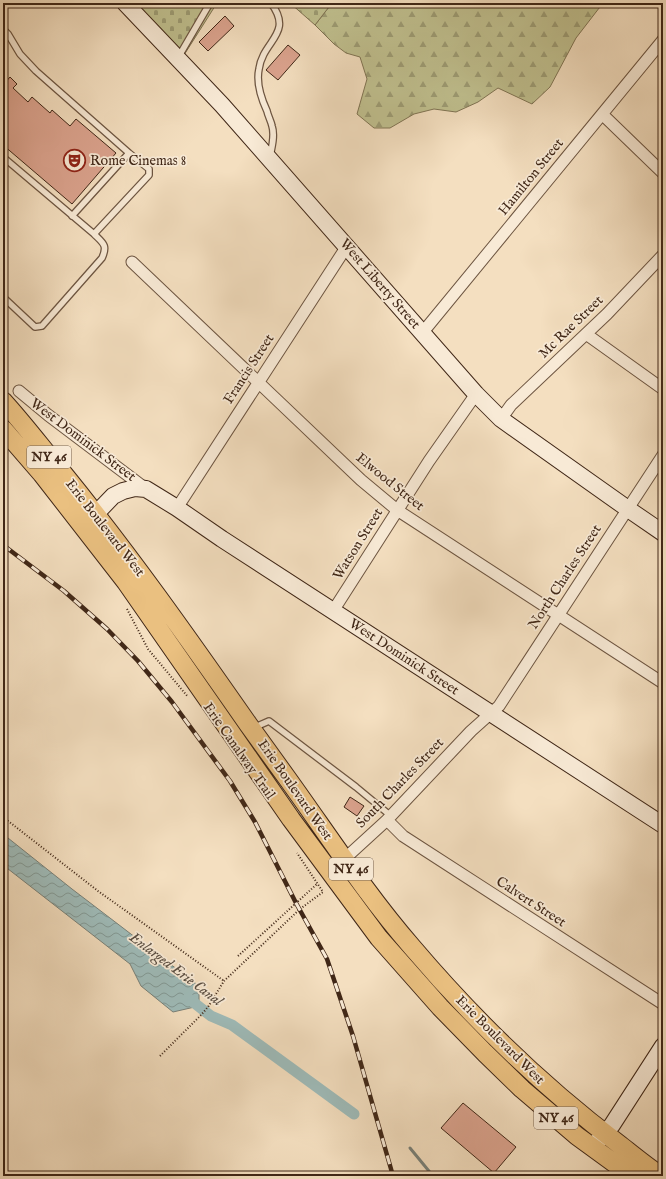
<svg xmlns="http://www.w3.org/2000/svg" width="666" height="1179" font-family="'IM FELL English',serif">
<style>
.forest{fill:url(#forest-firs);stroke:#807453}
.cemetery{fill:url(#cemetery-stones);stroke:#807453}
.water{fill:url(#water-waves);stroke:#788078}
.lines{fill:none;stroke-linecap:round;stroke-linejoin:round}
.stream{stroke:#788078;stroke-width:3}
.canal{stroke:#9ebbb9;stroke-width:11}
.building{fill:#dba38e;stroke:#402717}
.lane-casing{stroke:#6d5541;stroke-width:8}
.street-casing{stroke:#6d5541;stroke-width:13}
.secondary-casing{stroke:#402717;stroke-width:18}
.primary-casing{stroke:#402717;stroke-width:20}
.path{stroke:#402717;stroke-width:2;stroke-dasharray:1 2;stroke-linecap:butt}
.lane{stroke:#f8ead6;stroke-width:5.5}
.street{stroke:#f8ead6;stroke-width:11}
.secondary{stroke:#f8ead6;stroke-width:16}
.primary{stroke:#eac080;stroke-width:18}
.rail-casing{stroke:#402717;stroke-width:4.5}
.rail{stroke:#f8ead6;stroke-width:3;stroke-dasharray:9;stroke-linecap:butt}
.labels{text-anchor:middle;dominant-baseline:central;stroke-width:3.5;stroke-linejoin:round;paint-order:stroke}
.shield{fill:#f8ead6;stroke:#776250;stroke-width:1}
.shield-label{font-size:13px;font-weight:bold;fill:#402717}
.poi-label{font-size:14px;fill:#402717;stroke:#f8ead6;text-anchor:start}
.street-label{font-size:14px;fill:#402717;stroke:#f8ead6}
.water-label{font-size:15px;font-style:italic;fill:#584c40;stroke:#f8ead6}
</style>
<defs>
<pattern id="forest-firs" width="22" height="20" patternUnits="userSpaceOnUse"><rect width="22" height="20" fill="#c0c08f"/><path d="M5 1l3.5 6h-7zM16 11l3.5 6h-7z" fill="#9d9c74"/></pattern>
<pattern id="cemetery-stones" width="16" height="16" patternUnits="userSpaceOnUse"><rect width="16" height="16" fill="#c0c08f"/><path d="M2 7V4a2 2 0 0 1 4 0v3zM10 15v-3a2 2 0 0 1 4 0v3z" fill="#9d9c74"/></pattern>
<pattern id="water-waves" width="16" height="10" patternUnits="userSpaceOnUse"><rect width="16" height="10" fill="#9ebbb9"/><path d="M0 5q4-4 8 0t8 0" fill="none" stroke="#829895"/></pattern>
</defs>
<rect width="100%" height="100%" fill="#f4dfc0"/>
<filter id="stains"><feTurbulence type="fractalNoise" baseFrequency=".005" numOctaves="4"/><feColorMatrix values="0 0 0 0 .2 0 0 0 0 .09 0 0 0 0 .02 0 0 0 .5 -.17"/></filter>
<radialGradient id="worn" r=".72"><stop offset=".6" stop-color="#630" stop-opacity="0"/><stop offset="1" stop-color="#630" stop-opacity=".3"/></radialGradient>
<path class="forest" d="M332 3H603L576 38 550 87 532 104 498 88 478 102 456 112 434 109 414 114 390 128H374L357 114 367 79 360 57 346 53 334 44 315 25Z"/>
<path class="cemetery" d="M135 3H217L184 55Z
M290 3H332L315 25Z"/>
<path class="water" d="M3 834 72 889 199 986V1006L173 1012 141 986 130 964 3 865Z"/>
<g class="lines">
<path class="stream" d="M410 1148 433 1176"/>
<path class="canal" d="M188 998 211 1016 232 1025 354 1114"/>
</g>
<path class="building" d="M225 16 234 26 208 51 199 42Z
M288 45 300 55 278 80 266 70Z
M10 77 17 84 13 88 28 102 32 97 50 113 52 110 70 126 76 119 116 153 72 204 3 145V85Z
M350 797 364 806 357 816 344 807Z
M463 1103 516 1147 494 1173 441 1128Z"/>
<g class="lines">
<defs>
<path id="lane" d="M3 29 8 34 20 54 36 71 129 153 72 216
M179 56 210 3
M270 156C272 147 275 135 272 126 271 121 268 116 267 111 261 98 256 83 259 69 263 40 294 34 271 3
M3 157 94 234C103 243 108 245 102 258L42 326 35 327 3 297
M94 234 149 175V169L129 153
M253 728 269 721 356 787 391 816"/>
<path id="street" d="M602 114 663 173
M132 262 361 480 397 510 663 683
M423 332 663 40
M586 334 663 389
M19 391 48 415 146 489
M501 419 511 405 607 314 663 255
M177 508 347 246
M333 611 429 461 476 394
M387 820 403 836 663 1004
M340 863 387 820 471 731 499 706 663 455"/>
<path id="secondary" d="M125 3 222 105 476 394 501 419 628 509 663 533
M87 523 113 496 123 491 135 488 146 489 177 508 222 539 663 825
M596 1143 612 1125 663 1046"/>
<path id="primary" d="M3 401C24 424 42 448 62 472 128 553 188 638 248 724 261 742 274 760 287 778 328 835 366 894 412 947 474 1020 543 1087 620 1145 633 1155 646 1166 661 1176
M3 429 42 474 126 582 291 819 379 938 440 1007 485 1053 522 1089 577 1136 632 1176"/>
</defs>
<use href="#lane" class="lane-casing"/>
<use href="#street" class="street-casing"/>
<use href="#secondary" class="secondary-casing"/>
<use href="#primary" class="primary-casing"/>
<path class="path" d="M127 609 148 649 188 697
M3 817 98 891 224 981
M238 956 317 884
M160 1056 201 1015 208 1007 224 981 300 909 323 892 297 853"/>
<use href="#lane" class="lane"/>
<use href="#street" class="street"/>
<use href="#secondary" class="secondary"/>
<use href="#primary" class="primary"/>
<defs>
<path id="rail" d="M3 545 64 591 107 629 138 661 172 702 230 781 255 822 296 903 327 959 353 1036 393 1176"/>
</defs>
<use href="#rail" class="rail-casing"/>
<use href="#rail" class="rail"/>
</g>
<defs>
<symbol id="theatre-ring" viewBox="-11 -11 22 22"><circle r="9.5" fill="#f8ead6" stroke="#8f2418" stroke-width="1.5"/><path d="M-5-5.5Q0-4 5-5.5V0Q5 5 0 6Q-5 5-5 0ZM-3.3-2.5H-1v1.5H-3.3ZM1-2.5H3.3v1.5H1ZM-2.8 1Q0 5.5 2.8 1Z" fill="#8f2418"/></symbol>
</defs>
<g fill-rule="evenodd">
<use href="#theatre-ring" x="62" y="148" width="25" height="25"/>
</g>
<g class="labels">
<g class="shield">
<rect x="27" y="446" width="44" height="22" rx="3"/>
<rect x="329" y="858" width="44" height="22" rx="3"/>
<rect x="534" y="1107" width="44" height="22" rx="3"/>
</g>
<g class="shield-label">
<text x="49" y="457">NY 46</text>
<text x="351" y="869">NY 46</text>
<text x="556" y="1118">NY 46</text>
</g>
<g class="poi-label">
<text x="90" y="161">Rome Cinemas 8</text>
</g>
<g class="street-label">
<text transform="translate(531 177) rotate(-51)">Hamilton Street</text>
<text transform="translate(380 284) rotate(49)">West Liberty Street</text>
<text transform="translate(571 327) rotate(-44)">Mc Rae Street</text>
<text transform="translate(249 369) rotate(-57)">Francis Street</text>
<text transform="translate(83 440) rotate(37)">West Dominick Street</text>
<text transform="translate(390 482) rotate(39)">Elwood Street</text>
<text transform="translate(105 528) rotate(52)">Erie Boulevard West</text>
<text transform="translate(358 544) rotate(-58)">Watson Street</text>
<text transform="translate(565 577) rotate(-57)">North Charles Street</text>
<text transform="translate(404 657) rotate(33)">West Dominick Street</text>
<text transform="translate(239 751) rotate(55)">Erie Canalway Trail</text>
<text transform="translate(400 783) rotate(-46)">South Charles Street</text>
<text transform="translate(295 790) rotate(55)">Erie Boulevard West</text>
<text transform="translate(531 902) rotate(33)">Calvert Street</text>
<text transform="translate(500 1040) rotate(45)">Erie Boulevard West</text>
</g>
<g class="water-label">
<text transform="translate(176 969) rotate(37)">Enlarged Erie Canal</text>
</g>
</g>
<rect width="666" height="1179" fill="none" stroke="#f4dfc0" stroke-width="16"/>
<rect x="4" y="4" width="658" height="1171" fill="none" stroke="#402717" stroke-width="2"/>
<rect x="8" y="8" width="650" height="1163" fill="none" stroke="#402717"/>
<rect width="100%" height="100%" filter="url(#stains)"/>
<rect width="100%" height="100%" fill="url(#worn)"/>
</svg>
